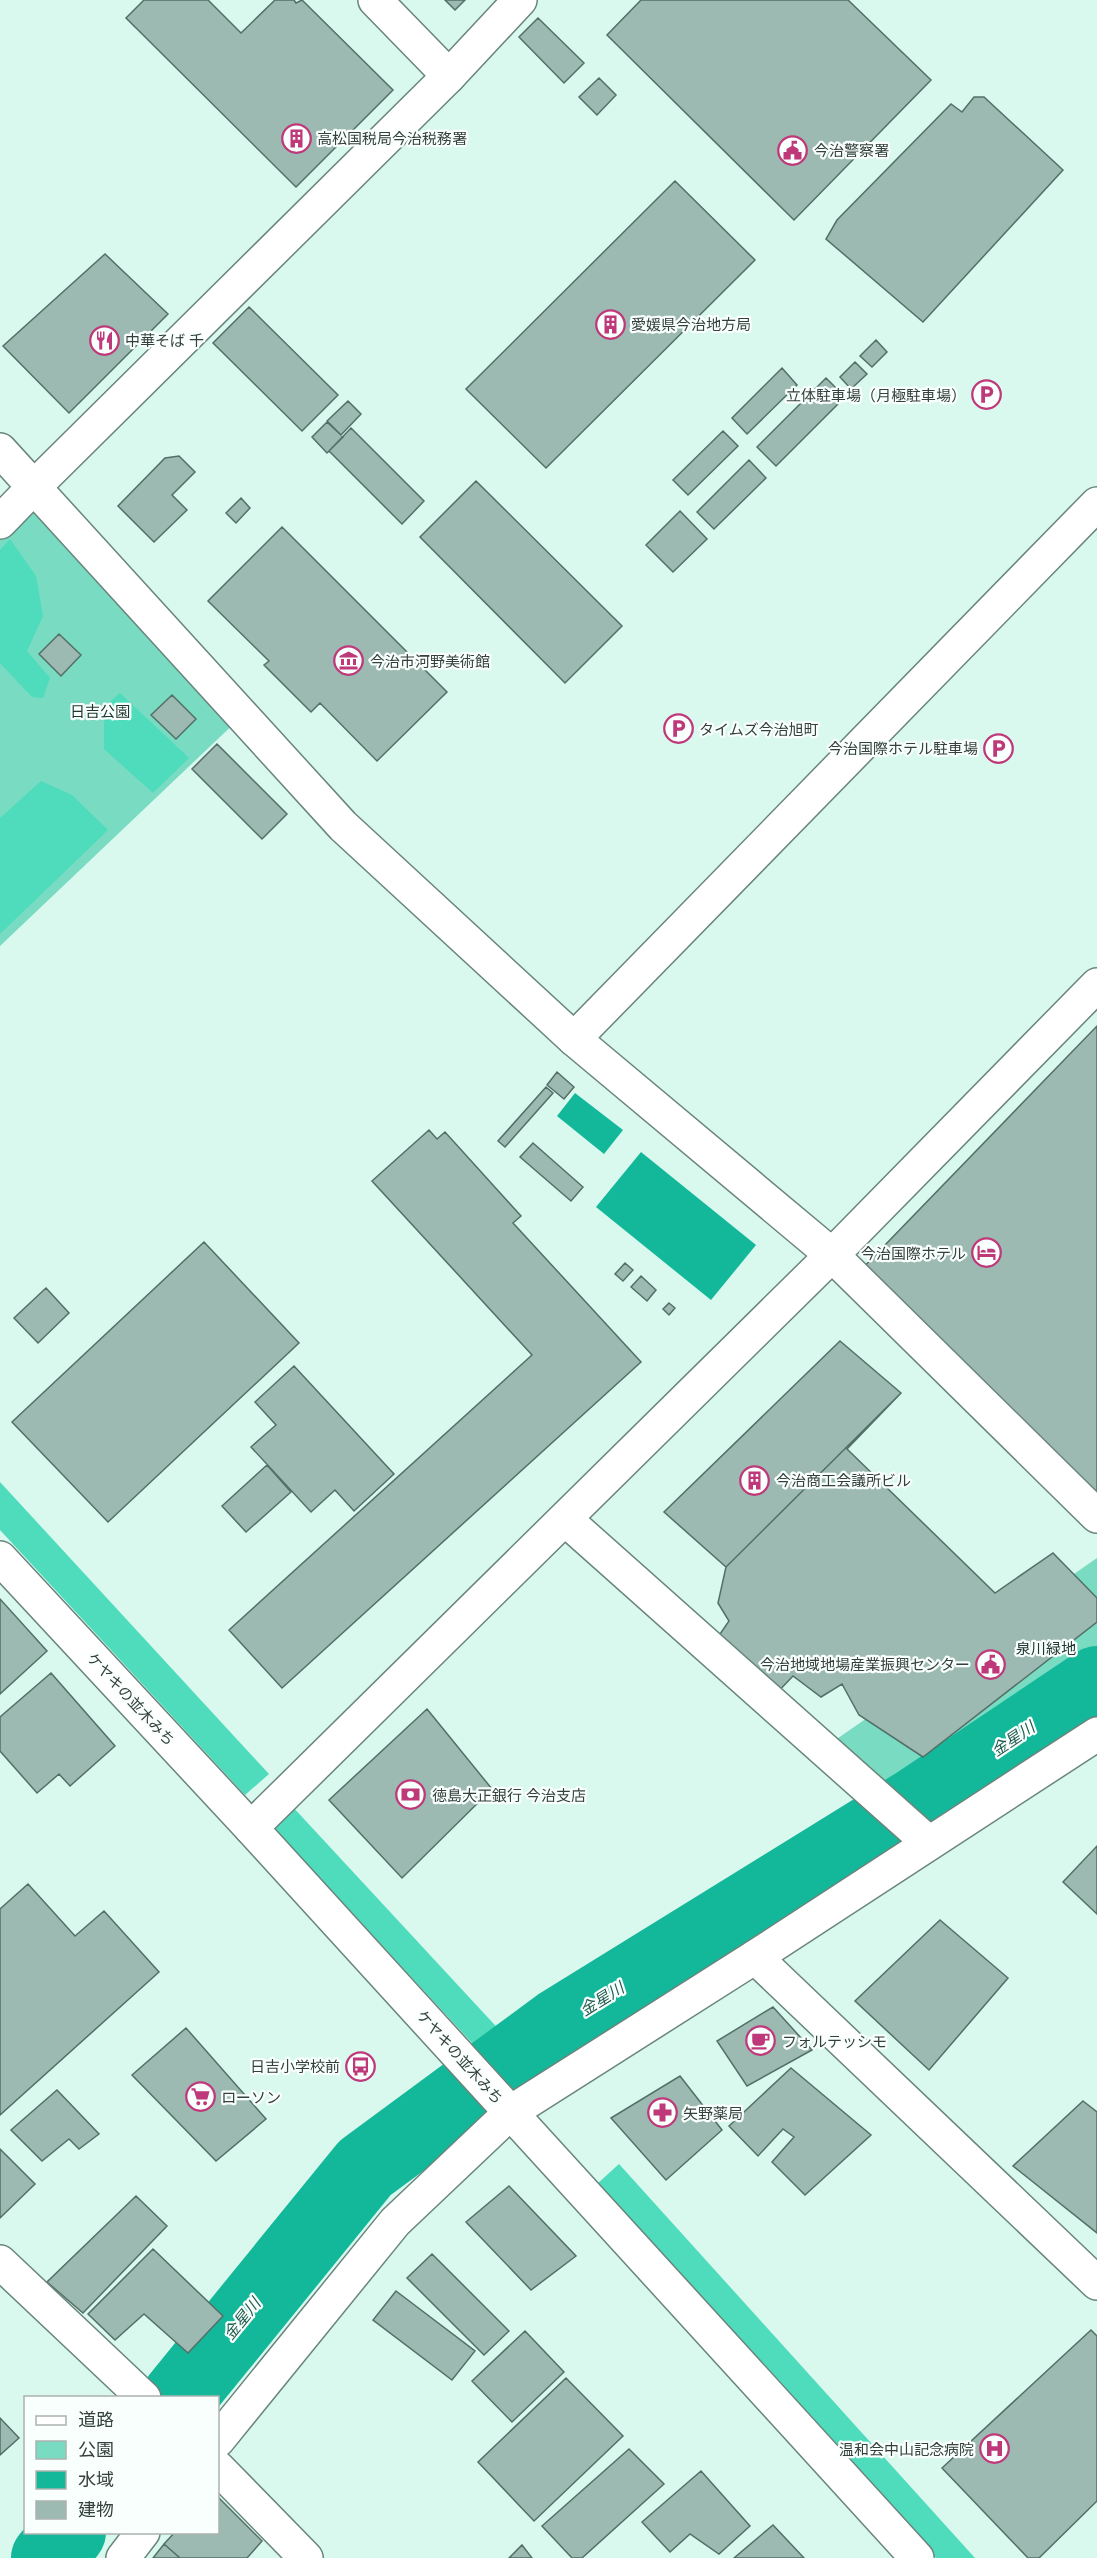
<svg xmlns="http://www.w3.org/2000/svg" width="1097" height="2558" font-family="Montserrat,'Noto Sans JP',sans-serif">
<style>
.green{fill:#78dbc2}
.forest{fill:#4fdcbc}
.water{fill:#13b89a}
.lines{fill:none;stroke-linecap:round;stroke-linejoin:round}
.river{stroke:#13b89a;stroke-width:74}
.building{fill:#9cbab1;stroke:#546f67;stroke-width:1.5}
.street-casing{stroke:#6a857d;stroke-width:36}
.secondary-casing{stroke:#6a857d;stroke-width:36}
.street{stroke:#fff;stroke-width:33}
.secondary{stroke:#fff;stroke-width:33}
.labels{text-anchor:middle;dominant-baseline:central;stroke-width:4.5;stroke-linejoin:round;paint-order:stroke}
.poi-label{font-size:15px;fill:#34403d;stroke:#f9fffd;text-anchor:start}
.park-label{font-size:15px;fill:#203831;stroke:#f9fffd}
.street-label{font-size:15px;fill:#34403d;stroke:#f9fffd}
.water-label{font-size:16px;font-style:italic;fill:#235c4f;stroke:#f9fffd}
</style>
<rect width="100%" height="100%" fill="#d9f8ee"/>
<path class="green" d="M34 493 241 717 0 946V528Z
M1097 1558V1669L896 1799 831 1743Z"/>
<path class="forest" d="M10 539 36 576 43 616 27 651 50 678 43 698 32 697 0 663V550Z
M120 693 189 758 153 793 104 749V707Z
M41 781 72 795 108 830 0 934V818Z
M0 1482 269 1774 245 1795 0 1530Z
M291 1805 505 2036 484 2056 270 1824Z
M619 2164 975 2558H936L597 2184Z"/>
<path class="water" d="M575 1093 623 1130 604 1154 557 1116Z
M641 1152 756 1245 711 1300 596 1207Z
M1097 1669V1706L926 1816 896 1799Z"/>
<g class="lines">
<path class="river" d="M178 2398 365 2168 559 2025 918 1803 1097 1683
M48 2558 69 2532"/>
</g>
<path class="building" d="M144 0H208L241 33 275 0H294L296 3 302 0 393 90 296 187 126 18Z
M445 0H465L455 10Z
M641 0H848L931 80 794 220 607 35Z
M538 18 584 63 564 83 519 37Z
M599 78 616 95 597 115 579 97Z
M974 97H984L1063 170 923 322 826 239 837 220 951 104 962 112Z
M675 181 755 260 546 468 466 389Z
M105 254 168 314 69 413 3 346Z
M249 307 338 395 302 431 213 343Z
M876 340 887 352 872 367 860 356Z
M855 362 867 374 851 389 840 377Z
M782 368 797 385 747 434 732 418Z
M826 378 845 397 776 466 757 447Z
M348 401 361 414 341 435 327 421Z
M327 422 343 437 327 453 312 437Z
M351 428 424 501 402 524 329 451Z
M723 431 738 446 688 495 673 480Z
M179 456 195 472 172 495 187 510 154 542 118 506 165 458Z
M749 460 766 478 714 529 697 512Z
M476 481 622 626 565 683 420 537Z
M241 498 250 508 236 523 226 513Z
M680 511 707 539 673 572 646 545Z
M282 527 447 692 377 761 320 703 311 712 264 665 269 661 208 601Z
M59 634 81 655 61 676 39 654Z
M172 695 196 719 176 739 151 715Z
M217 744 287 814 262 839 192 769Z
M1097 1026V1506L855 1276Z
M557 1072 574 1087 564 1099 547 1085Z
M546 1087 553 1093 505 1147 498 1141Z
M429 1130 437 1139 445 1132 521 1216 513 1223 641 1362 282 1688 229 1630 532 1355 372 1181Z
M533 1143 583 1187 571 1201 520 1157Z
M204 1242 299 1343 108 1522 12 1422Z
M625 1263 633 1270 623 1281 615 1274Z
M641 1276 656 1290 647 1301 631 1287Z
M46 1288 69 1313 38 1343 14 1318Z
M669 1303 675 1308 669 1315 663 1309Z
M840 1341 901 1393 847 1449 995 1593 1053 1553 1097 1598V1622L923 1757 859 1715 842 1684 821 1697 793 1676 773 1697 718 1637 729 1621 718 1603 726 1567 664 1512Z
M840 1341 901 1393 726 1567 664 1512Z
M294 1366 394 1474 354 1511 335 1490 311 1512 251 1447 276 1425 255 1402Z
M267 1465 291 1492 246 1532 222 1506Z
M0 1599 47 1651 0 1694Z
M51 1673 115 1746 70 1786 59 1774 37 1793 0 1751V1717Z
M427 1709 492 1789 402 1878 329 1800Z
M1097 1846V1914L1063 1882Z
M28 1884 75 1936 104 1911 159 1972 0 2115V1909Z
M940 1920 1008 1978 929 2070 855 2001Z
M773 2007 812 2050 747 2086 717 2041Z
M186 2028 266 2119 216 2161 132 2075Z
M791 2068 871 2135 805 2195 772 2162 794 2137 783 2129 758 2156 729 2126Z
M680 2076 722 2130 666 2180 611 2118Z
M57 2090 99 2134 79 2149 69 2139 42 2161 11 2130Z
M1083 2101 1097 2112V2233L1013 2166Z
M0 2149 35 2184 0 2218Z
M509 2186 576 2256 531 2290 466 2222Z
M136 2196 167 2226 83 2313 47 2282Z
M153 2249 223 2316 188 2353 144 2314 115 2340 88 2314Z
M432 2254 509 2331 484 2355 407 2278Z
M396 2291 475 2351 452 2380 373 2320Z
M1091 2330 1097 2336V2501L1039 2558H1028L942 2468Z
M525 2331 564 2372 512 2422 472 2381Z
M566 2378 623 2436 534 2521 478 2462Z
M0 2418 19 2438 0 2455Z
M629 2449 664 2484 582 2558H572L542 2526Z
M701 2471 750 2526 719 2554 690 2534 670 2552 642 2522Z
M218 2497 262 2541 247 2558H180L164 2544 175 2532H218Z
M773 2525 804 2558H734Z
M164 2544 180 2558H153Z
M522 2545 532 2558H509Z"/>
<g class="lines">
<defs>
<path id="street" d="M375 0 449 76 520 0
M1097 504 574 1039 832 1255 1097 1516
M0 522 34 487
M565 1519 929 1843
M251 1828 832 1255 1097 985
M755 1957 1097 2283
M0 2262 144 2398
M218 2440 395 2222 511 2112
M218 2468 306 2558
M123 2558 143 2532"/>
<path id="secondary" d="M0 450 343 826 574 1039
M34 487 449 76
M0 1558 251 1828 917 2558
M511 2112 755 1957 1097 1734"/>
</defs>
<use href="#street" class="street-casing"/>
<use href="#secondary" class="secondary-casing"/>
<use href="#street" class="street"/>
<use href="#secondary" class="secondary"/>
</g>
<defs>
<symbol id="building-ring" viewBox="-11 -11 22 22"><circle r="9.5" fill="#f9fffd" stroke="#bf3879" stroke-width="1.5"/><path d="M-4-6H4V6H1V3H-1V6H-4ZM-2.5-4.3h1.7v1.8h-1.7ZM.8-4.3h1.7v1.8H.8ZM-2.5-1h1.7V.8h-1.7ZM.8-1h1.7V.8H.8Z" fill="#bf3879"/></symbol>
<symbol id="civic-ring" viewBox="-11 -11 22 22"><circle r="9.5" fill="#f9fffd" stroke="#bf3879" stroke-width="1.5"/><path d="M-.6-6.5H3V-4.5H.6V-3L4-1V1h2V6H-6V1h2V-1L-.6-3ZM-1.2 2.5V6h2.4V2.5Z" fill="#bf3879"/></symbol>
<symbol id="restaurant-ring" viewBox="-11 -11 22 22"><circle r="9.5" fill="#f9fffd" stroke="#bf3879" stroke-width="1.5"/><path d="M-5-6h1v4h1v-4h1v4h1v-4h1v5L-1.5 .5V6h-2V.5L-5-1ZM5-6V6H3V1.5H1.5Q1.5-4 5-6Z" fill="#bf3879"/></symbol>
<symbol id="parking-ring" viewBox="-11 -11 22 22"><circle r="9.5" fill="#f9fffd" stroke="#bf3879" stroke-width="1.5"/><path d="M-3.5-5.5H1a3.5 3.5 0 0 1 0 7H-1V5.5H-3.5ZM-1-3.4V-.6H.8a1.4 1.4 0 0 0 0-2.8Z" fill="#bf3879"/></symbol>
<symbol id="museum-ring" viewBox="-11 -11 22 22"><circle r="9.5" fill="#f9fffd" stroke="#bf3879" stroke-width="1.5"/><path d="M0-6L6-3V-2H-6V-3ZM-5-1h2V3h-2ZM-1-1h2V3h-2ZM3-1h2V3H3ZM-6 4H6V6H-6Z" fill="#bf3879"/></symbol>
<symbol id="hotel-ring" viewBox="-11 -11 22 22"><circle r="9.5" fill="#f9fffd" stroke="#bf3879" stroke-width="1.5"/><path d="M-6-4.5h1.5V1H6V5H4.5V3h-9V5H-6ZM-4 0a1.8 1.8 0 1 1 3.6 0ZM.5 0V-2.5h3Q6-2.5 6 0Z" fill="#bf3879"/></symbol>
<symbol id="bank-ring" viewBox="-11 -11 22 22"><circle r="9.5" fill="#f9fffd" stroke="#bf3879" stroke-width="1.5"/><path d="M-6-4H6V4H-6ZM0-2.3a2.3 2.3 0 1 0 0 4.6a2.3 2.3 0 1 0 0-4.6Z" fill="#bf3879"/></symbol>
<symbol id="cafe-ring" viewBox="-11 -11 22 22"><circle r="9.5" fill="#f9fffd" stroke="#bf3879" stroke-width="1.5"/><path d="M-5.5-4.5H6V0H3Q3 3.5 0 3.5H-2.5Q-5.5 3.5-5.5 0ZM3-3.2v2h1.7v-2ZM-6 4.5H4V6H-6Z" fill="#bf3879"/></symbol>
<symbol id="bus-ring" viewBox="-11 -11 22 22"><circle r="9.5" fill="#f9fffd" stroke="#bf3879" stroke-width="1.5"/><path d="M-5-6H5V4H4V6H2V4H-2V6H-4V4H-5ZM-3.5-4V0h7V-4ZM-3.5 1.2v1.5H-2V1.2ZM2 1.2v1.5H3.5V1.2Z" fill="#bf3879"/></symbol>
<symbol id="supermarket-ring" viewBox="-11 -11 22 22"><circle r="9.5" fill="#f9fffd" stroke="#bf3879" stroke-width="1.5"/><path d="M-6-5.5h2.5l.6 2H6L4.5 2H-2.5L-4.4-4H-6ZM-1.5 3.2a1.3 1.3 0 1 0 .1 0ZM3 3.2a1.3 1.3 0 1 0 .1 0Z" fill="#bf3879"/></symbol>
<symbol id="pharmacy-ring" viewBox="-11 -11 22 22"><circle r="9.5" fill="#f9fffd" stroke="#bf3879" stroke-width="1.5"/><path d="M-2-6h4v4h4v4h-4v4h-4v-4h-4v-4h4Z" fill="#bf3879"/></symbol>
<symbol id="hospital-ring" viewBox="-11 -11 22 22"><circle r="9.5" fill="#f9fffd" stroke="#bf3879" stroke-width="1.5"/><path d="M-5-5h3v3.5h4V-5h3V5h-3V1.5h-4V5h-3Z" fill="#bf3879"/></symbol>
</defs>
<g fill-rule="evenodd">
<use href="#building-ring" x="280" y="122" width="33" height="33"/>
<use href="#civic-ring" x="776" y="134" width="33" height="33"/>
<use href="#building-ring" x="594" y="308" width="33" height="33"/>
<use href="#restaurant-ring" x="88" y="324" width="33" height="33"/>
<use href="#parking-ring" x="970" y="378" width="33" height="33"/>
<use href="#museum-ring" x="332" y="644" width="33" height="33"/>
<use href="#parking-ring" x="662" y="712" width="33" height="33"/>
<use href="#parking-ring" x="982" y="732" width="33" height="33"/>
<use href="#hotel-ring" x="970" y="1236" width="33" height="33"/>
<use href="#building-ring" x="738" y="1464" width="33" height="33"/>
<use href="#civic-ring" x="974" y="1648" width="33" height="33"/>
<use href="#bank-ring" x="394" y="1778" width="33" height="33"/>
<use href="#cafe-ring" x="744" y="2024" width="33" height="33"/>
<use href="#bus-ring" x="344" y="2050" width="33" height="33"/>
<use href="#supermarket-ring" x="184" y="2080" width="33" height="33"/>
<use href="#pharmacy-ring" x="646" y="2096" width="33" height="33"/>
<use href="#hospital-ring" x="978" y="2432" width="33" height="33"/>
</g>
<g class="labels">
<g class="poi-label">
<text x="317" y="138">高松国税局今治税務署</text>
<text x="814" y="150">今治警察署</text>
<text x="631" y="324">愛媛県今治地方局</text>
<text x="125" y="340">中華そば 千</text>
<text x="966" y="395" text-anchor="end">立体駐車場（月極駐車場）</text>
<text x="370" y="661">今治市河野美術館</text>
<text x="699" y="729">タイムズ今治旭町</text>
<text x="978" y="748" text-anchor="end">今治国際ホテル駐車場</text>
<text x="966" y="1253" text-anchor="end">今治国際ホテル</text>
<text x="776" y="1480">今治商工会議所ビル</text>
<text x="970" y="1664" text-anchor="end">今治地域地場産業振興センター</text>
<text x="432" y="1795">徳島大正銀行 今治支店</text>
<text x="782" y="2041">フォルテッシモ</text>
<text x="340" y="2066" text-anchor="end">日吉小学校前</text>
<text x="221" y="2097">ローソン</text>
<text x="683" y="2113">矢野薬局</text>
<text x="974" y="2449" text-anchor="end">温和会中山記念病院</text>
</g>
<g class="park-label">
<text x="100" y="711">日吉公園</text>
<text x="1046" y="1648">泉川緑地</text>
</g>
<g class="street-label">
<text transform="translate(131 1699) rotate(47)">ケヤキの並木みち</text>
<text transform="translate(460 2057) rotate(48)">ケヤキの並木みち</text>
</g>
<g class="water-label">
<text transform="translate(1013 1739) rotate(-34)">金星川</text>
<text transform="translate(602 1999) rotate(-32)">金星川</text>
<text transform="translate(242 2319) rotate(-51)">金星川</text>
</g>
</g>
<rect x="24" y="2396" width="195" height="138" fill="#f9fffd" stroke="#aab3b0" stroke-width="1.5"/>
<rect x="36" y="2416" width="30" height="9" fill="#ffffff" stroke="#aab3b0" stroke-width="1.5"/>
<text x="78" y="2426" font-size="18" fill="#34403d">道路</text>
<rect x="36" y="2441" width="30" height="18" fill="#78dbc2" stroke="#aab3b0" stroke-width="1.5"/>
<text x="78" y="2456" font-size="18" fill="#34403d">公園</text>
<rect x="36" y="2471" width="30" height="18" fill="#13b89a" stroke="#aab3b0" stroke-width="1.5"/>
<text x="78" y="2486" font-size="18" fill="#34403d">水域</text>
<rect x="36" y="2501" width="30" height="18" fill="#9cbab1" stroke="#aab3b0" stroke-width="1.5"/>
<text x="78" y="2516" font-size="18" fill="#34403d">建物</text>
</svg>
